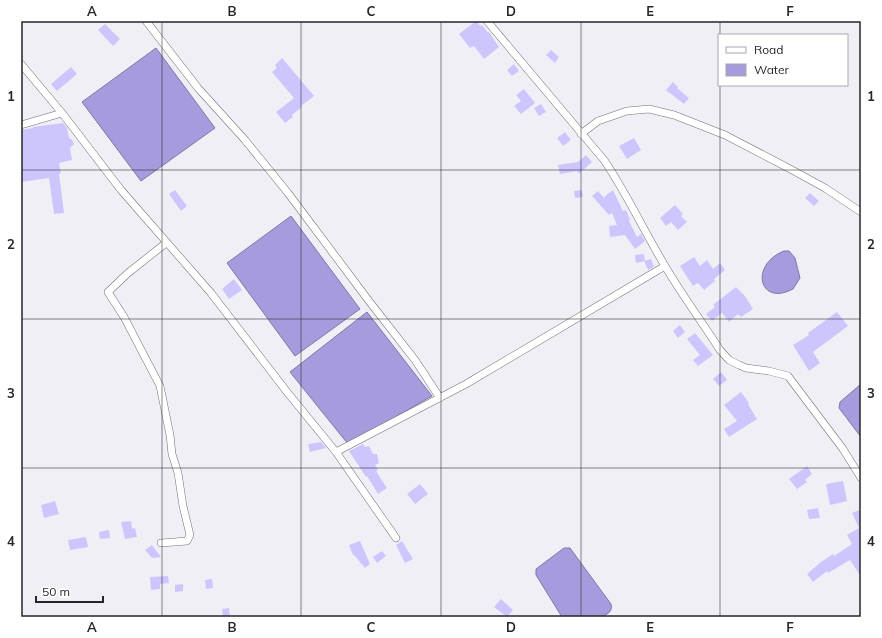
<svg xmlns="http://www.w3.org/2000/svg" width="882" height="638" font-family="Mulish,sans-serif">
	<rect width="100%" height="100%" fill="#f0eff6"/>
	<path fill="#a59bdd" stroke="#7f78a7" d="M156,48L215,128L141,181L82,102Z
		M291,216L360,309L295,356L227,263Z
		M784,251H789L795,258L800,278L793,289C759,307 749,265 784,251Z
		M367,312L432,396L348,444L290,372Z
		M861,384V437L839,408L840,402Z
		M564,548H570L611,604C616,623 573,617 562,617L536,575V569Z"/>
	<path fill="#cdc6fd" d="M476,21L480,26L482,25L488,33L489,32L499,47L484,59L474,46L470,48L459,34Z
		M105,24L120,39L113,46L98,30Z
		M551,50L559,57L555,63L546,55Z
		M282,58L314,96L301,106L302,107L292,115L293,117L285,123L276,112L294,98L272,72L277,68L275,65Z
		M514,64L519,71L512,76L507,70Z
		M71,67L77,74L57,91L51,84Z
		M673,82L678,87L677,88L689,98L684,104L666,90Z
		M524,89L535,103L521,114L514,106L521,101L516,95Z
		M541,104L546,112L539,116L534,108Z
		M63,123L67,128L69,138L72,140L74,144L70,148L72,160L59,163L61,173L59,174L64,213L54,214L49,178L21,182V130L33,128V127Z
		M565,132L571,140L563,146L557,138Z
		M634,138L641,150L627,159L619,146Z
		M586,155L592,162L579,174L577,171L560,174L558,165L578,162Z
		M175,190L187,206L181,211L169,194Z
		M582,190L583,197L575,198L574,191Z
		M613,190L623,211L626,210L630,220L629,221L637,237L641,234L645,241L635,249L625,235L610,237L609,226L617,225L612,213L609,215L592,196L598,191L605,199L604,197Z
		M810,193L819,201L814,206L805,198Z
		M675,205L683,214L681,216L687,222L678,230L671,222L666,226L660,218Z
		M644,254L645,261L636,263L635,255Z
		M694,257L700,266L707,260L713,269L720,263L725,270L714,279L715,281L704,290L698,283L693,286L680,266Z
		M651,259L654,267L648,270L644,261Z
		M234,279L242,290L229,299L222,289Z
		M736,287L745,296L753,309L741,317L738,314L729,322L722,313L712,321L706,314L715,307L713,305Z
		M837,312L848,326L813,352L820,363L809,371L793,345L809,335L808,333Z
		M680,325L685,332L678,338L673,331Z
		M695,333L713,355L698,366L693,360L700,355L687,339Z
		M721,372L727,380L719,386L713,379Z
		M741,392L749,403L748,404L757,419L729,437L724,429L737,421L724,405Z
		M321,442L326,448L310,452L308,444Z
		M363,444L365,447L369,446L373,454H377L379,463L375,465L378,470L376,471L387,488L378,494L367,476L366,477L349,451Z
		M807,466L812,474L805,480L807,482L797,489L789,479Z
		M843,481L847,501L830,505L826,484Z
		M420,484L428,494L415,504L407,494Z
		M55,501L59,514L44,518L41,505Z
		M818,508L820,518L809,519L807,510Z
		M859,510L861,515V577L850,560L828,573L827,571L813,582L807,574L821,562L833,554L834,556L852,544L847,535L859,528L852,513Z
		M131,521L132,529L135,528L137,537L125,539L121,522Z
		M109,530L110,538L100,539L99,532Z
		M86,537L88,547L70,550L68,540Z
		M360,541L370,564L365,568L354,555H353L349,545Z
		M402,541L413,559L405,563L396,545Z
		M152,545L161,557L152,558L145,550Z
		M382,551L386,556L377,563L373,557Z
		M168,576L169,583L160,584V589L151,590L150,577Z
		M212,579L213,588L206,589L205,580Z
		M183,584V591L175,592V585Z
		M501,599L513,610L507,617L494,607Z
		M229,608L230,617H223L222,609Z"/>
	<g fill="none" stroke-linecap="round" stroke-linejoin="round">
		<defs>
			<path id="minor" d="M146,21L198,88L245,140L288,193L369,301L415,360L440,398
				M487,21L604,160C627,194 644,231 665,266C682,295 702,322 720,350L729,360L739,365L746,368L769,371L788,376L843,449L861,478
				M21,64L62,113L121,190L211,293L287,392L336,452L396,538
				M21,125L62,113
				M581,134L598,121L627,111L649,109L674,115L725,135L794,171L825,188L861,212
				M336,452L466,384L665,266
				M161,543L187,541L190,535L183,506L178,473L172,454L170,435L160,386L124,317L108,292L128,273L166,243"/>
		</defs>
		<use href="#minor" stroke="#706f76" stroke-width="8"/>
		<use href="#minor" stroke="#fff" stroke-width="7"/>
	</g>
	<path fill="none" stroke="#262629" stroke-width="1" stroke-opacity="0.55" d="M162,21V617M301,21V617M441,21V617M581,21V617M720,21V35M720,85V617M21,170H861M21,319H861M21,468H861"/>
	<rect width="882" height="638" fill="none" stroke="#ffffff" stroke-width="44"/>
	<rect x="718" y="34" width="130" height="52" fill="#ffffff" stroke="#a8a8a9"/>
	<rect x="726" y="47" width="20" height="6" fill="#ffffff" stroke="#a8a8a9"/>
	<text x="754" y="54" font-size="12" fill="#262629">Road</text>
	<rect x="726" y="64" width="20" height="12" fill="#a59bdd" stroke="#a8a8a9"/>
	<text x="754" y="74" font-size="12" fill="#262629">Water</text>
	<path d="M36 596v6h67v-6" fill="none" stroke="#262629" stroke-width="2"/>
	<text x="42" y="596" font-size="12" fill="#262629" stroke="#ffffff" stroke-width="3" paint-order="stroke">50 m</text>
	<rect x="22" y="22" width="838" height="594" fill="none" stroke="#262629" stroke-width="1.5"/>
	<g font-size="13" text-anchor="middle" font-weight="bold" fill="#262629">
		<text x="92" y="16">A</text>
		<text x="232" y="16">B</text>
		<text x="371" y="16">C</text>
		<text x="511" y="16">D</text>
		<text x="650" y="16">E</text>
		<text x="790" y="16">F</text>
		<text x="11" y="101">1</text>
		<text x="871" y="101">1</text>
		<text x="11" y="249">2</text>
		<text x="871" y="249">2</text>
		<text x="11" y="398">3</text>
		<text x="871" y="398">3</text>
		<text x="11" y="546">4</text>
		<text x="871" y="546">4</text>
		<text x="92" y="632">A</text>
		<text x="232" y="632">B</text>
		<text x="371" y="632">C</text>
		<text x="511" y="632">D</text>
		<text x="650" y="632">E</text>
		<text x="790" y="632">F</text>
	</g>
</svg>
